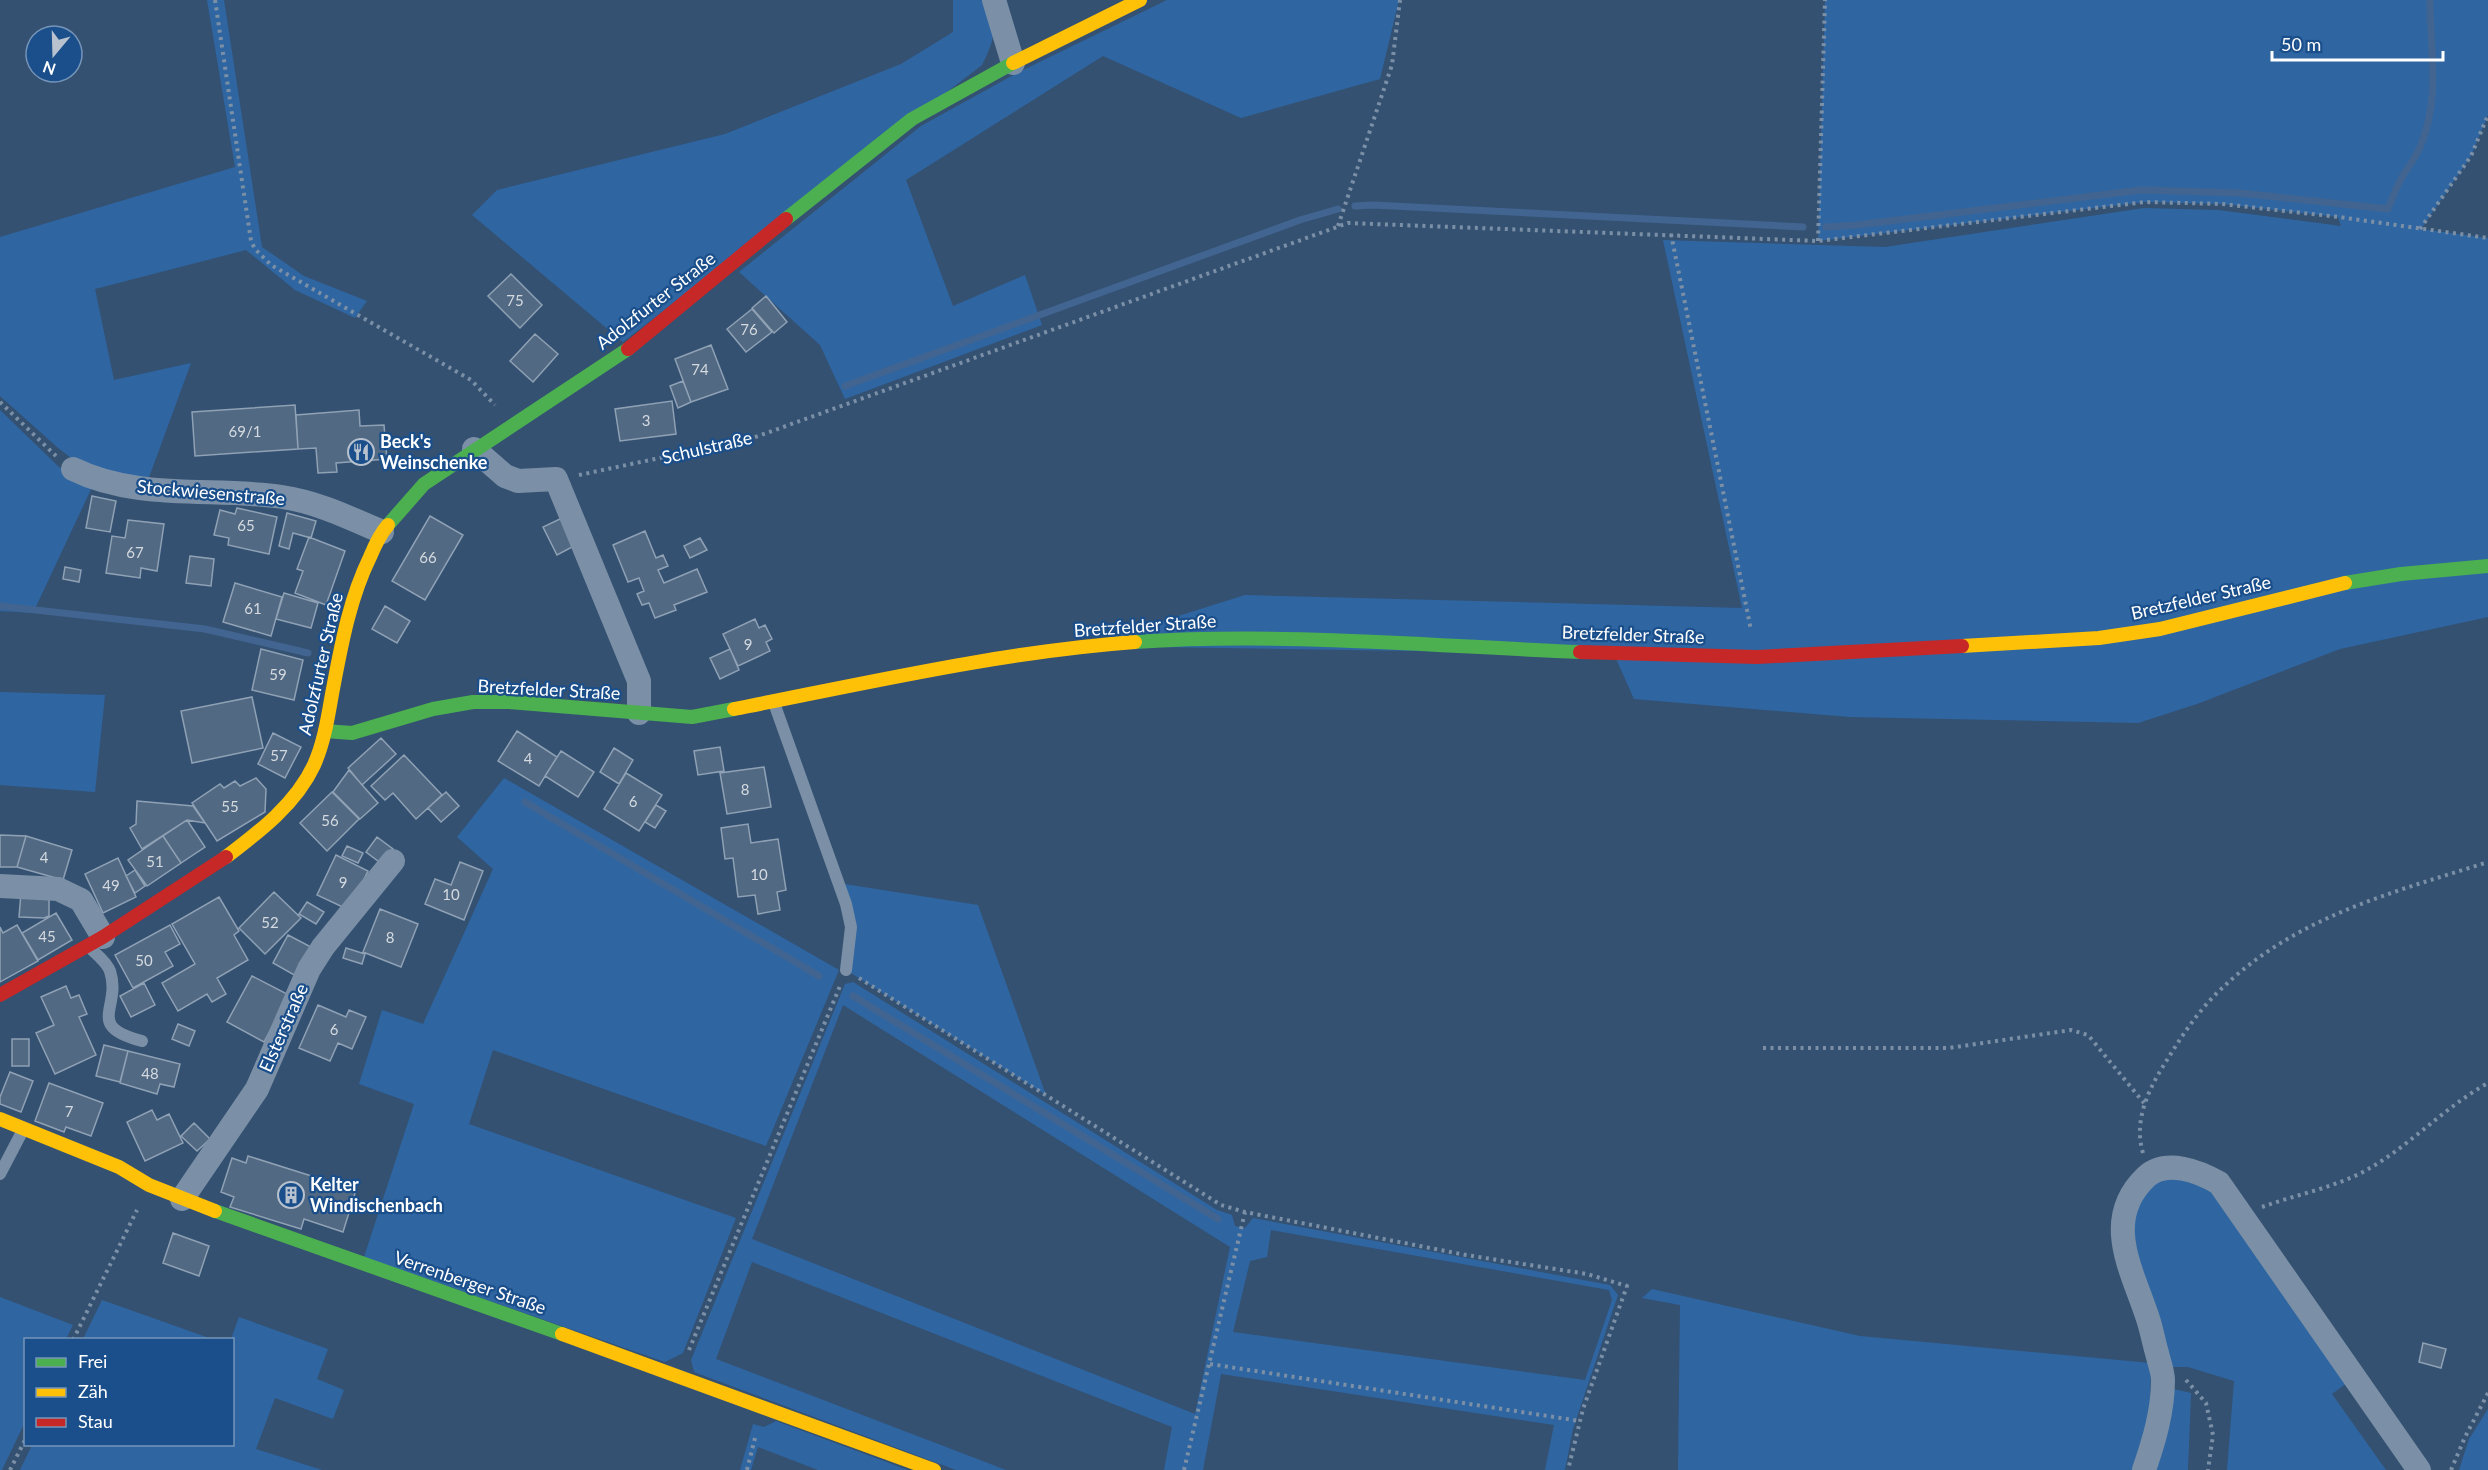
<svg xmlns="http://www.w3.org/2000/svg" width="2488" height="1470" font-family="Lato,sans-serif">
	<rect width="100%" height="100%" fill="#345172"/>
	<path fill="#2f66a2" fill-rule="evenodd" d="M207,0H224L262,247L304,276L367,301L355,318L295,290L246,250L95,289L114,380L191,363L148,480L81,466L57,447L0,396V237L235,167Z
		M953,0H988C996,30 996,37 982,65L623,342L472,215L497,190L725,134L901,64L953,32Z
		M1167,0H1399L1380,79L1241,118L1103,56L906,180L953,306L1025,275L1042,325L845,399L820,345L739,272L921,126L1017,73Z
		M1825,0H2488V115L2471,156L2421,229L2488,238V617L2340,649L2197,704L2138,723L1850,717L1634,699L1614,654L1083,646L1245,595L1742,608L1663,240L1885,247L2144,208L2218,210L2341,226L2338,217L2222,204L2145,202L1818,241Z
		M0,410L59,467L93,485L33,613L0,611Z
		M0,692L105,695L95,792L0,785Z
		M504,778L839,970L766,1146L493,1050L469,1124L736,1218L683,1353L665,1362L364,1257L414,1104L359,1084L382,1010L423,1024L493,869L457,837Z
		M838,883L978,905L1046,1095L846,970L850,949Z
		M853,982L1217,1210L1232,1215L1235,1226L1245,1228L1253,1218L1610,1285L1618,1295L1573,1429L1565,1470H1545L1554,1425L1221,1374L1203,1470H1164L1172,1427L752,1262L716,1359L1006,1470H956L694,1372L691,1360L845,984ZM843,1005L1230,1247L1195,1414L752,1239ZM1271,1230L1609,1290L1612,1300L1585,1380L1233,1332L1250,1261L1267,1257Z
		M2178,1175L2216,1194L2347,1383L2332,1394L2386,1470H2227L2234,1381L2188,1367H2168C2157,1327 2122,1244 2138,1206C2142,1196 2154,1186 2161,1177Z
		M1652,1289L1860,1336L2151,1363L2149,1438L2138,1470H1678L1680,1305L1642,1298Z
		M0,1297L73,1325L66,1339L26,1340L25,1422L2,1470H0Z
		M102,1300L212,1339H83Z
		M239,1317L328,1349L317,1379L344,1390L333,1419L275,1398L256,1449L322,1470H20L32,1445L232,1444L231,1339Z
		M2169,1388L2191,1393L2188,1470H2153Z
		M2488,1409V1470H2459L2469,1439Z
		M776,1421L908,1470H818L758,1447L751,1470H740L753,1424L764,1427Z"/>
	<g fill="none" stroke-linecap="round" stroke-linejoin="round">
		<path stroke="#416590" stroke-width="7" d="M1355,206L1373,205L1803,227
			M1826,227L1857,225L2141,190L2240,193L2388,209C2392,199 2396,188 2401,179C2407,168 2416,158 2420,147C2441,98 2430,51 2430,0
			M845,386L1300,220L1338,209
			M0,606L205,629L308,653
			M525,802L819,976
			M853,996L1218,1219"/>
	</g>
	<path fill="#526983" stroke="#8fa1b4" stroke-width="1.5" d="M511,274L542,305L520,328L488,296Z
		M766,296L787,322L774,333L752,308Z
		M752,309L772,332L746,352L727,329Z
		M535,334L558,354L533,382L510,361Z
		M711,345L728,389L691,402L675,359Z
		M683,381L691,402L678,408L670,386Z
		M672,401L676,434L620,441L615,409Z
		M295,405L298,449L195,456L192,412Z
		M359,410L360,426L384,425L387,459L336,463L337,472L318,473L316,448L298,449L296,415Z
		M92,496L116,501L110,532L86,528Z
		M237,508L277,517L269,554L228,545L229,538L214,535L220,510L235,514Z
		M287,513L316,521L311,538L293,533L289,549L279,546Z
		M430,516L463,535L425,600L392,581Z
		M562,518L576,545L557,555L543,527Z
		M128,520L164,524L157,571L141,568L140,578L106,573L112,536L125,538Z
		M645,531L656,558L663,555L668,566L658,570L664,583L697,569L707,592L674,605L676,610L655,618L649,603L642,605L637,594L644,591L639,578L628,582L613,545Z
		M309,537L345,551L326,605L295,593L303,571L297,569Z
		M700,538L707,550L690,558L684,546Z
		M190,556L214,559L211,586L186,583Z
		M65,567L81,570L79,582L63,579Z
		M235,583L282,597L271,636L223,622Z
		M284,593L318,603L311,628L276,619Z
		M385,606L410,621L397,643L372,629Z
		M755,619L759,628L765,625L772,639L766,642L770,651L738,666L723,634Z
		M261,649L303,660L294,700L252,690Z
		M730,649L739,670L720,679L710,658Z
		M252,697L263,748L192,763L181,711Z
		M517,731L557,757L539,786L498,761Z
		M273,733L301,747L285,778L258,764Z
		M381,738L396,754L362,785L348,768Z
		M720,747L724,771L698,775L694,751Z
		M614,748L633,760L619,784L600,772Z
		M561,751L594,772L578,797L545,776Z
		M404,755L442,795L416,819L393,793L385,800L371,786Z
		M764,767L771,807L727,814L720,773Z
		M349,770L378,803L360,819L333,792Z
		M626,773L662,795L639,831L604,809Z
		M256,778L266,789L265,812L217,841L192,803L220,784L224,788L235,781L240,786Z
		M332,792L359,819L327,851L300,823Z
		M446,792L459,806L441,822L428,808Z
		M137,801L193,806L205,823L187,820L142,849L130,828L136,824Z
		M656,805L666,811L655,828L645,822Z
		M187,820L205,847L181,863L163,836Z
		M748,824L751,843L778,839L786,890L777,892L780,910L758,914L755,895L738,897L733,858L725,859L721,828Z
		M0,835L26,836L17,867H0Z
		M26,836L72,850L63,880L17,867Z
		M163,836L181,863L147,886L128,860Z
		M377,837L393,849L382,864L366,852Z
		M347,846L363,853L358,863L342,856Z
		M336,855L368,871L349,910L317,895Z
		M118,858L136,897L103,913L85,874Z
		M460,862L483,871L464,920L425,904L435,879L451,885Z
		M135,870L145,886L135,893L126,876Z
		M274,892L301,918L265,954L239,928Z
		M21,893L49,895V916L44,918L19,917Z
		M219,897L239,931L234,935L248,960L217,978L226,994L212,1002L207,994L178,1011L162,983L195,964L172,924Z
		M307,902L324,912L316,924L299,914Z
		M380,909L418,924L401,967L363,952Z
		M56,913L72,940L38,960L22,933Z
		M17,925L38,961L0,982V927L3,933Z
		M170,925L180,944L165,952L173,966L133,988L115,955Z
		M288,935L311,947L296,976L273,963Z
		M346,948L365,954L362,964L343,958Z
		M252,976L289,995L264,1042L227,1022Z
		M144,983L155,1005L131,1017L120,996Z
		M66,986L71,998L79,995L87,1014L79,1017L96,1055L55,1074L36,1033L54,1025L41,997Z
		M318,1005L346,1017L349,1010L366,1017L352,1049L338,1043L330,1061L299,1048Z
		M178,1024L195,1031L189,1046L172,1039Z
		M12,1039H29V1066H12Z
		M104,1045L128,1051L120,1082L96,1076Z
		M128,1051L180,1064L174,1087L160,1084L157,1094L120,1083Z
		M10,1072L33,1081L21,1112L0,1104V1097Z
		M49,1083L103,1103L91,1136L66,1127L64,1132L35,1121Z
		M152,1110L157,1120L169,1114L183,1143L145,1161L127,1122Z
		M194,1123L210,1139L197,1151L181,1136Z
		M248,1156L356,1190L343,1232L304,1219L301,1229L230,1207L234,1197L221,1192L232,1158L246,1163Z
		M173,1233L209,1246L199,1276L163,1263Z
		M2423,1343L2446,1349L2441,1368L2419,1362Z"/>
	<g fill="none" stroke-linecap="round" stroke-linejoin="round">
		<path stroke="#7b90a6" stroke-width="4" stroke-dasharray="3 4.5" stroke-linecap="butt" d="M215,0L251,241L255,249L271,265L471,380L495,405
			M1338,226L1392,65L1400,0
			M2420,229L2471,156L2488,115
			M1671,234L1751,630
			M1818,241L1825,0
			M0,402L56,456
			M579,475L750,439L1348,223L1818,241L2145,202L2222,204L2339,217L2488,238
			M859,978L1221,1205L1245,1212L1466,1255L1587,1274L1627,1286L1583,1409L1568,1470
			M1763,1048H1949L2071,1030L2088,1035L2144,1103
			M2143,1153C2133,1120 2149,1088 2167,1060C2181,1037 2197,1013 2216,994C2293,917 2388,894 2488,862
			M2262,1207C2295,1195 2332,1188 2363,1172C2408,1148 2443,1108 2488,1083
			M73,1340L137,1210
			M689,1350L840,986
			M1210,1364L1580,1421
			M2186,1380L2206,1403L2213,1435L2208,1470
			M10,1470L26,1438
			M747,1470L756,1434
			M1184,1470L1245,1212
			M2451,1470L2465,1437L2488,1393"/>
		<path stroke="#7b90a6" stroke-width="12" d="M774,703L846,904L851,927L846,970
			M88,946C95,953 107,962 110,971C122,1008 84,1026 142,1041
			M0,1174L23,1130"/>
		<path stroke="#7b90a6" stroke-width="24" d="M994,0L1013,63
			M474,449L505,476L518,481L556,479L639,681V713
			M73,469C138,501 214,487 282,497C317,502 350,518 382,532
			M0,886L58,889L81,900L103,937
			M182,1199L257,1089L309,969L323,947L393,861
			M2144,1470C2154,1441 2163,1411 2163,1380C2163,1372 2159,1362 2157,1353C2154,1343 2152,1332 2149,1322C2134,1273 2100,1221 2146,1177C2166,1158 2200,1172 2219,1183L2419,1470"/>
		<path stroke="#4caf50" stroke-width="14" d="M786,219L912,119L1013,63
			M388,525L424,484L628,349
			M2345,583L2401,574L2488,566
			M1135,642C1283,632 1432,646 1580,652
			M325,731L352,733L433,709L473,702H509L692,717L734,709
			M215,1211L562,1334"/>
		<path stroke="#ffc107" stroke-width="14" d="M1013,63L1140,0
			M1962,646L2099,638L2160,629L2345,583
			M734,709C867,683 1000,652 1135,642
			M226,857C259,832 296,804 314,765C324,743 328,717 332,694C341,647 349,600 370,557C375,545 380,534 388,525
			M0,1119L119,1167L149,1185L215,1211
			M562,1334L934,1470"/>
		<path stroke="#c62828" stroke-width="14" d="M628,349L786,219
			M1580,652L1757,657L1962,646
			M0,995L103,937L226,857"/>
	</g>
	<defs>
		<symbol id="restaurant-ring" viewBox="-11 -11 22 22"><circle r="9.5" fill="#1b4f8b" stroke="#b8c2ce" stroke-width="1.5"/><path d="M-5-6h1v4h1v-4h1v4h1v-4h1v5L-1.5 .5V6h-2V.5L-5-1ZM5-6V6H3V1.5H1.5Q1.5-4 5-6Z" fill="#b8c2ce"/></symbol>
		<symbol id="building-ring" viewBox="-11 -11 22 22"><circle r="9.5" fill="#1b4f8b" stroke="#b8c2ce" stroke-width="1.5"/><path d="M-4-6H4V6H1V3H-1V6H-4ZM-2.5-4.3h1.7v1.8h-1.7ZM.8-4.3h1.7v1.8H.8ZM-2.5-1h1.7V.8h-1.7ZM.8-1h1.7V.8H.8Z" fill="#b8c2ce"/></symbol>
	</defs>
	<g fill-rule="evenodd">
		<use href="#restaurant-ring" x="346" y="437" width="30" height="30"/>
		<use href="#building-ring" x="276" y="1180" width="30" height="30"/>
	</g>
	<g text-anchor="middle" stroke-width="4.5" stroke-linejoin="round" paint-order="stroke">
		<g font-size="15" fill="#d4dae0">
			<text x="515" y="306">75</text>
			<text x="749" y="335">76</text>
			<text x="700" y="375">74</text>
			<text x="646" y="426">3</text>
			<text x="245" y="437">69/1</text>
			<text x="246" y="531">65</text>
			<text x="135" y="558">67</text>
			<text x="428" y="563">66</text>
			<text x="253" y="614">61</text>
			<text x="748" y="650">9</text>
			<text x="278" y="680">59</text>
			<text x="279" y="761">57</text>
			<text x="528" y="764">4</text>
			<text x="745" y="795">8</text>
			<text x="633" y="807">6</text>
			<text x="230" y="812">55</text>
			<text x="330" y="826">56</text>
			<text x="44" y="863">4</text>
			<text x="155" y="867">51</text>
			<text x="759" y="880">10</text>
			<text x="343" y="888">9</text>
			<text x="111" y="891">49</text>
			<text x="451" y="900">10</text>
			<text x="270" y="928">52</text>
			<text x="47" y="942">45</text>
			<text x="390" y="943">8</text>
			<text x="144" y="966">50</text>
			<text x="334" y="1035">6</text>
			<text x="150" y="1079">48</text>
			<text x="69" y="1117">7</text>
		</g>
		<g font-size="18" fill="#fff" stroke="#1b4f8b">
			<text transform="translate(656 301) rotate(-38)" y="6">Adolzfurter Straße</text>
			<text transform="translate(707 448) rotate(-13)" y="6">Schulstraße</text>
			<text transform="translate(211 493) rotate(5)" y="6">Stockwiesenstraße</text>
			<text transform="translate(2201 598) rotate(-13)" y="6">Bretzfelder Straße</text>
			<text transform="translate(1145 626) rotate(-4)" y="6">Bretzfelder Straße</text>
			<text transform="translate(1633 635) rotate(2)" y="6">Bretzfelder Straße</text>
			<text transform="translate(321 664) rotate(-77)" y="6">Adolzfurter Straße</text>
			<text transform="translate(549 690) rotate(3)" y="6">Bretzfelder Straße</text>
			<text transform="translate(284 1028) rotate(-66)" y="6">Elsterstraße</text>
			<text transform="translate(470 1283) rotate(19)" y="6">Verrenberger Straße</text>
		</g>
		<g font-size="18" font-weight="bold" fill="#fff" stroke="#1b4f8b" text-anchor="start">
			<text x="380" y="448">Beck's<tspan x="380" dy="21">Weinschenke</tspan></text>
			<text x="310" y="1191">Kelter<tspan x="310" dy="21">Windischenbach</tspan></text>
		</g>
	</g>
	<rect x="24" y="1338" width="210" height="108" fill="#1b4f8b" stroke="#7695b9" stroke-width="1.5"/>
	<rect x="36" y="1358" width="30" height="9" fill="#4caf50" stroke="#7695b9" stroke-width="1.5"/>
	<text x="78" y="1368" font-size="18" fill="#ffffff">Frei</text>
	<rect x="36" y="1388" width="30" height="9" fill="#ffc107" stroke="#7695b9" stroke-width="1.5"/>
	<text x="78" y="1398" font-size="18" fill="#ffffff">Zäh</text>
	<rect x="36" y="1418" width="30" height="9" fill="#c62828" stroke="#7695b9" stroke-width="1.5"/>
	<text x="78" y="1428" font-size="18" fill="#ffffff">Stau</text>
	<g transform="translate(54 54) rotate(199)"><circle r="28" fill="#1b4f8b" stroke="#7695b9" stroke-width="1.5"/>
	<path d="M0-4.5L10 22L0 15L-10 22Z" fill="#b8c2ce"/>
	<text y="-9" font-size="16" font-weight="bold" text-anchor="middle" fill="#ffffff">N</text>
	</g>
	<path d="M2272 51v9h171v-9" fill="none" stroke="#ffffff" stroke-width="3"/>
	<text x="2281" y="51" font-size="18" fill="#ffffff" stroke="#1b4f8b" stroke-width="4.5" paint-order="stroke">50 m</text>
</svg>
